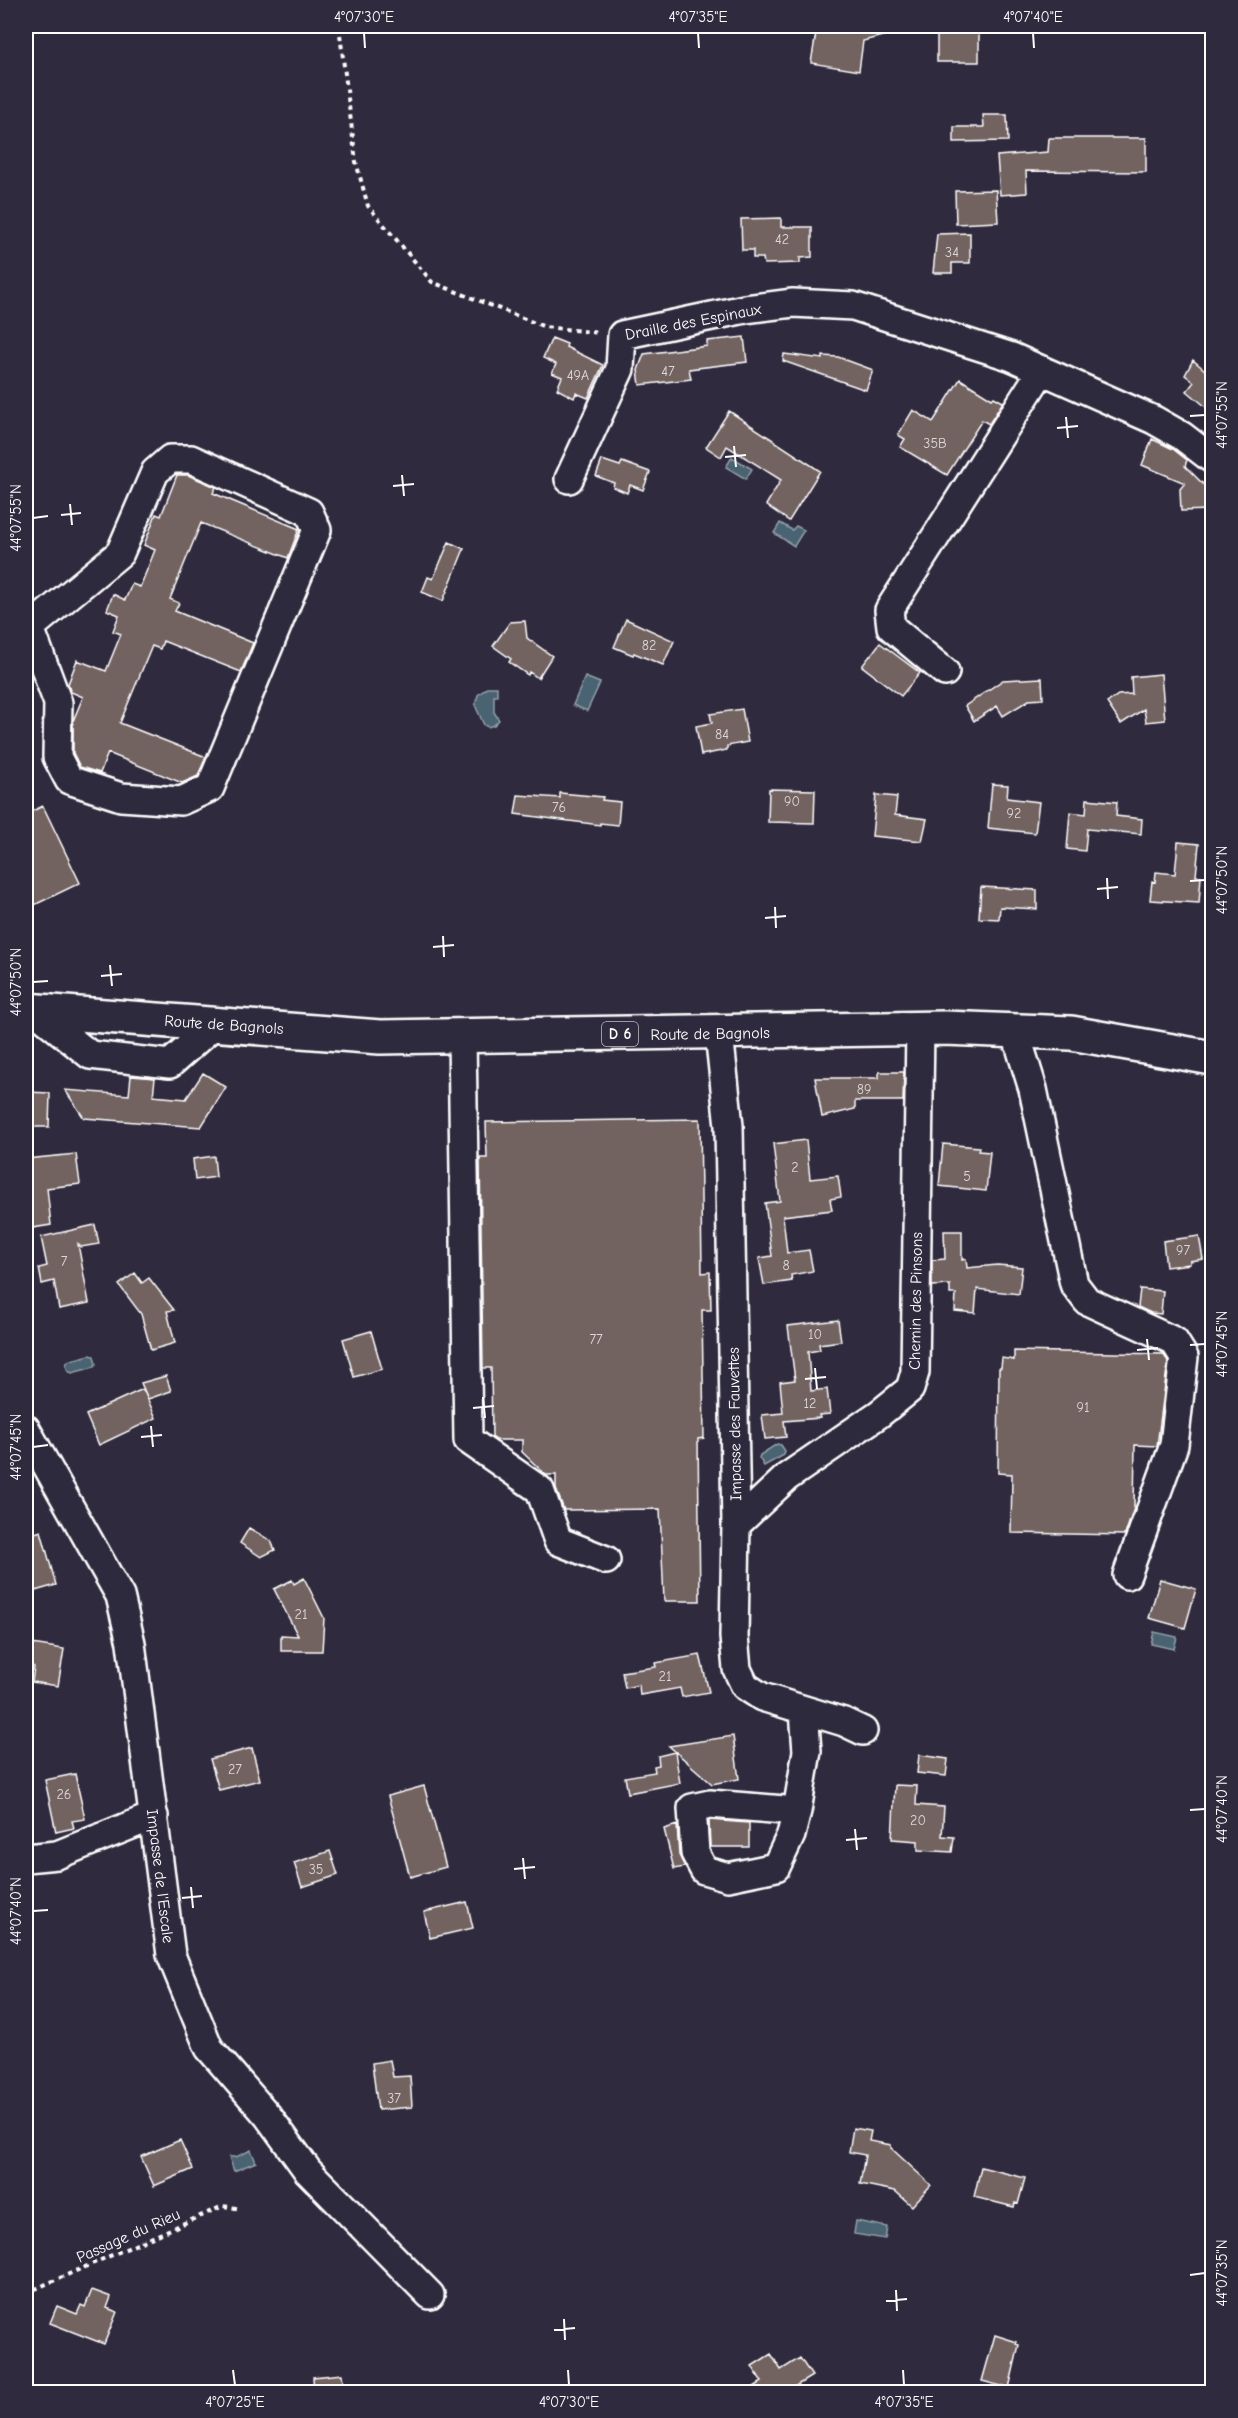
<svg xmlns="http://www.w3.org/2000/svg" width="1238" height="2418" font-family="'Comic Neue',sans-serif">
	<rect width="100%" height="100%" fill="#2f2a3d"/>
	<filter id="ink" filterUnits="userSpaceOnUse"><feTurbulence type="fractalNoise" baseFrequency=".0167" numOctaves="2"/><feDisplacementMap in="SourceGraphic" scale="12" xChannelSelector="R" yChannelSelector="G"/><feConvolveMatrix kernelMatrix="1 2 1 2 8 2 1 2 1" color-interpolation-filters="sRGB"/></filter>
	<g filter="url(#ink)">
		<path fill="#4a6372" stroke="#92a1aa" stroke-width="1.5" d="M732,457L752,469L746,479L726,467Z
			M780,523L792,530L796,526L804,530L794,546L774,533Z
			M585,677L600,683L587,711L573,705Z
			M488,687H497V696H494V712L499,720L494,725L488,727L484,725L475,705L478,695Z
			M90,1355L94,1356L96,1364L94,1367L72,1373L68,1371L66,1365L68,1361Z
			M777,1444L781,1445L785,1451L784,1455L764,1466L759,1458L760,1455Z
			M1154,1632L1177,1637L1174,1649L1151,1644Z
			M251,2150L256,2162L234,2171L229,2157H236Z
			M856,2221L887,2227L885,2239L854,2234Z"/>
		<path fill="#736360" stroke="#fff" stroke-width="1.5" d="M845,26L894,33L863,41L859,71L811,63L817,27L844,31Z
			M937,26H979V62H937Z
			M983,115H1007L1008,141L954,142V127H984Z
			M1049,138H1146V172L1026,171L1027,193L1000,195L997,156L1048,152Z
			M996,190L998,222L956,224L955,191Z
			M781,218V227H812V257L800,258V263L764,264L763,258H753V250H742L741,219Z
			M970,233V263H952V273H933L937,234Z
			M744,337L747,362L689,369L691,379L640,385L638,370L644,354L707,346V341Z
			M552,338L567,344L566,347L603,365L588,398L576,393L574,398L557,389L562,377L552,373L556,364L543,358Z
			M784,354L823,359V356L838,357L873,370L866,390L783,361Z
			M1193,360L1212,376V412L1187,391L1194,382L1185,375Z
			M960,379L992,399L994,397L1003,402L989,424L982,420L947,475L900,447L905,439L898,435L913,410L933,422Z
			M729,411L820,471L789,521L766,505L781,480L727,446L721,457L706,447Z
			M1152,439L1173,449L1187,460L1185,466L1212,493V495L1207,492L1208,510L1181,511L1180,489L1185,483L1142,465Z
			M602,460L620,466L622,462L650,472L643,490L630,485L627,493L613,487L614,483L596,476Z
			M177,475H188L216,487L213,493L299,529L288,558L201,523L170,599L179,603L175,611L253,643L241,672L163,641L160,649L152,646L120,723L206,757L198,776L182,783L108,753L100,773L80,767L73,753V721L83,697L71,692L68,684L77,660L106,671L121,634L113,631L119,615L107,610L113,594L125,600L132,584L140,587L155,550L144,545L156,514L161,516Z
			M449,542L464,549L443,601L422,592L428,577L433,579Z
			M626,619L674,641L663,665L634,653L633,655L614,647Z
			M525,621L527,638L552,656L538,678L529,672L528,675L509,662L511,659L493,646L510,622Z
			M880,643L920,673L901,696L862,666Z
			M1161,674L1165,720L1146,722L1144,709L1121,724L1107,703L1118,695L1132,694L1131,677Z
			M1042,678L1043,699L1029,700L1003,716L997,706L974,721L965,706L1003,680Z
			M742,709L748,742L727,746V750L701,755L696,726L712,723L710,714Z
			M992,784L1008,785L1007,798L1039,802L1035,833L988,828Z
			M769,789L815,790L814,823L768,822Z
			M560,793L603,797L602,800L620,802L618,825L600,823V825L515,814L518,795L560,798Z
			M876,795L897,797L895,815L927,819L922,841L872,836Z
			M1087,799L1117,802L1116,816L1142,819L1141,834L1087,829L1085,851L1067,849L1070,812L1086,814Z
			M43,806L80,883L26,909V814Z
			M1178,842L1199,844L1196,876H1201L1199,903L1150,900L1152,881L1155,882L1156,872L1175,874Z
			M981,887L1037,890V909L1000,907L999,919L979,918Z
			M879,1072H904L903,1101H855V1109L822,1117L815,1078H879Z
			M203,1073L226,1087L201,1127L84,1118L65,1090L129,1095L131,1076L155,1078L153,1096L186,1099Z
			M26,1092L50,1093L49,1127H26Z
			M700,1119L702,1273L710,1272L711,1310H702L704,1438L698,1439L700,1601H664L660,1509L564,1510L556,1489V1475H546L522,1452V1440H496L492,1437L491,1368H483L480,1158H487L486,1122Z
			M806,1140L810,1179L838,1176L841,1197L830,1199L832,1210L783,1216L787,1253L809,1250L813,1271L791,1275L792,1281L764,1285L759,1258L772,1256L765,1203L780,1201L773,1144Z
			M943,1144L979,1147L978,1151L990,1152L986,1191L939,1186Z
			M76,1154L80,1184L47,1188L51,1225L26,1229V1159Z
			M214,1156L216,1177L195,1180L193,1159Z
			M95,1225L99,1244L81,1247L78,1244L89,1303L59,1309L54,1281L42,1284L39,1268L47,1266L41,1237Z
			M944,1231H962V1260L966,1259L967,1268L997,1265L1022,1267L1019,1294L977,1289L975,1313L955,1311L956,1294H950V1285L932,1286V1260L945,1259Z
			M1199,1236L1203,1259L1190,1261V1264L1166,1267L1163,1241Z
			M135,1273L142,1283L149,1278L174,1310L167,1311L175,1343L151,1350L141,1314L119,1285Z
			M1140,1289L1163,1291L1161,1314L1151,1313L1138,1307Z
			M838,1320L841,1341L819,1344L820,1350L808,1352L811,1391L827,1389L830,1414L819,1415L820,1418L784,1421L786,1437L765,1439L762,1415L783,1413L780,1382L795,1380L788,1326Z
			M371,1331L382,1369L354,1377L343,1339Z
			M1014,1351L1163,1354L1168,1361L1157,1446L1135,1445L1134,1508L1125,1535L1011,1533L1012,1474L998,1473L999,1368H1001L1002,1358L1014,1360Z
			M166,1376L171,1391L148,1399L141,1383Z
			M143,1389L156,1418L99,1445L86,1415Z
			M249,1528L271,1541L275,1550L261,1557L240,1543Z
			M41,1531L56,1585L35,1591L26,1558V1536Z
			M304,1578L324,1618L322,1651H281V1635L298,1636L274,1589L292,1580L294,1584Z
			M1160,1579L1196,1589L1185,1628L1149,1618Z
			M26,1643L64,1649L58,1686L32,1682L34,1667L26,1661Z
			M700,1655L709,1692L682,1697L680,1688L640,1695L639,1685L625,1688L622,1672L656,1667L655,1663Z
			M733,1736L739,1779L722,1782L712,1784L669,1746Z
			M252,1748L260,1780L219,1790L210,1759Z
			M675,1752L680,1783L628,1793L625,1777L655,1772L654,1766L659,1765L658,1756Z
			M919,1755L948,1759L946,1776L917,1773Z
			M75,1774L85,1819L72,1821L74,1828L56,1832L45,1780Z
			M895,1785L917,1786L916,1805L944,1807L942,1836L954,1837L952,1852L918,1850V1841L892,1839Z
			M424,1786L446,1867L410,1877L388,1796Z
			M709,1820L749,1823V1847H710Z
			M677,1825L679,1855L685,1867L674,1869L664,1829Z
			M330,1851L338,1875L302,1887L294,1863Z
			M467,1902L473,1928L430,1938L424,1912Z
			M390,2060L393,2077L410,2076L412,2107L378,2110L372,2063Z
			M853,2128L871,2131L869,2141L891,2145V2148L931,2185L912,2206L895,2191L860,2184L865,2155L849,2152Z
			M180,2140L193,2169L154,2186L141,2157Z
			M981,2167L1025,2178L1018,2204L1015,2203L1014,2207L974,2197Z
			M92,2290L111,2297L107,2308L117,2312L104,2344L50,2323L57,2306L77,2314L81,2305L85,2307Z
			M995,2335L1017,2342L1016,2344L1019,2345L1009,2388L982,2381Z
			M771,2354L781,2370L800,2358L812,2376L786,2392H746L762,2382L752,2366Z
			M342,2374L344,2392H314L313,2377Z"/>
		<g fill="none" stroke-linecap="round" stroke-linejoin="round">
			<defs>
				<path id="minor" d="M569,479L620,369L622,335L745,309L793,303L853,306L1012,357L1154,420L1182,436L1212,459
					M26,631L120,553L155,472L170,459H191L309,512L317,530L210,788L181,801L121,797L69,780L57,757L58,703L30,628
					M945,672L891,627L889,610L1042,370
					M34,1010L90,1055L170,1064L216,1023
					M1015,1031L1033,1089L1074,1284L1087,1301L1174,1341L1184,1357L1174,1445L1127,1575
					M719,1033L729,1126L736,1525L734,1637L737,1669L745,1686L762,1697L844,1722L863,1731
					M462,1036L468,1440L540,1490L558,1541L606,1560
					M26,1429L120,1596L131,1643L171,1955L209,2048L268,2116L308,2171L430,2295
					M736,1525L787,1477L879,1414L910,1389L915,1372L920,1028
					M797,1811L710,1804L692,1808L695,1853L704,1870L728,1877L776,1867L791,1835L797,1811L807,1751L804,1711
					M26,1858L57,1855L154,1816"/>
				<path id="major" d="M26,1010L380,1037L945,1028L1071,1033L1212,1058"/>
			</defs>
			<use href="#minor" stroke="#fff" stroke-width="32"/>
			<use href="#major" stroke="#fff" stroke-width="38"/>
			<path stroke="#fff" stroke-width="4" stroke-dasharray="4.5 4.5" stroke-linecap="butt" d="M339,26L356,162L368,206L432,282L545,327L600,333
				M26,2293L223,2206L241,2209"/>
			<use href="#minor" stroke="#2f2a3d" stroke-width="27"/>
			<use href="#major" stroke="#2f2a3d" stroke-width="33"/>
		</g>
	</g>
	<path fill="none" stroke="#fff" stroke-width="2" d="M364,33L365,48M698,33L699,48M1033,33L1034,48M1190,416L1205,415M1066,417L1068,438M1057,428L1078,426M734,446L736,467M725,457L746,455M402,475L404,496M393,486L414,484M70,504L72,525M61,515L81,513M33,518L48,516M1107,878L1108,899M1190,881L1205,880M1097,889L1118,887M775,907L776,928M765,918L786,916M443,936L444,957M433,947L454,945M110,965L112,986M101,976L122,974M33,982L48,981M1147,1339L1149,1360M1190,1345L1205,1344M1137,1350L1158,1348M815,1368L817,1389M805,1379L826,1377M483,1397L485,1418M473,1408L494,1406M151,1426L153,1447M141,1437L162,1435M33,1447L48,1445M1190,1810L1205,1809M855,1829L857,1850M846,1840L867,1838M523,1858L525,1879M514,1869L535,1867M191,1887L193,1908M182,1898L202,1896M33,1911L48,1910M1190,2275L1205,2273M896,2290L897,2311M886,2301L907,2299M564,2319L565,2340M554,2330L575,2328M233,2370L235,2385M568,2370L569,2385M903,2370L904,2385"/>
	<g text-anchor="middle" stroke-width="6" stroke-linejoin="round" paint-order="stroke">
		<g font-size="14" fill="#dcd8d7">
			<text x="782" y="244">42</text>
			<text x="952" y="257">34</text>
			<text x="668" y="376">47</text>
			<text x="578" y="380">49A</text>
			<text x="935" y="448">35B</text>
			<text x="649" y="650">82</text>
			<text x="722" y="739">84</text>
			<text x="792" y="806">90</text>
			<text x="559" y="812">76</text>
			<text x="1014" y="818">92</text>
			<text x="864" y="1094">89</text>
			<text x="795" y="1172">2</text>
			<text x="967" y="1181">5</text>
			<text x="1183" y="1255">97</text>
			<text x="64" y="1266">7</text>
			<text x="786" y="1270">8</text>
			<text x="815" y="1339">10</text>
			<text x="596" y="1344">77</text>
			<text x="810" y="1408">12</text>
			<text x="1083" y="1412">91</text>
			<text x="301" y="1619">21</text>
			<text x="665" y="1681">21</text>
			<text x="235" y="1774">27</text>
			<text x="64" y="1799">26</text>
			<text x="918" y="1825">20</text>
			<text x="316" y="1874">35</text>
			<text x="394" y="2103">37</text>
		</g>
		<rect fill="#2f2a3d" stroke="#c1bfc5" stroke-width="1.5" x="602" y="1022" width="36" height="24" rx="4.5"/>
		<g font-size="15" font-weight="bold" fill="#fff">
			<text x="620" y="1039">D 6</text>
		</g>
		<g font-size="16" fill="#fff" stroke="#2f2a3d">
			<text transform="translate(693 321) rotate(-11)" y="6">Draille des Espinaux</text>
			<text transform="translate(224 1024) rotate(4)" y="6">Route de Bagnols</text>
			<text transform="translate(710 1033) rotate(-1)" y="6">Route de Bagnols</text>
			<text transform="translate(915 1301) rotate(-89)" y="6">Chemin des Pinsons</text>
			<text transform="translate(734 1424) rotate(-91)" y="6">Impasse des Fauvettes</text>
			<text transform="translate(161 1876) rotate(83)" y="6">Impasse de l'Escale</text>
			<text transform="translate(128 2235) rotate(-24)" y="6">Passage du Rieu</text>
		</g>
	</g>
	<rect width="1238" height="2418" fill="none" stroke="#2f2a3d" stroke-width="66"/>
	<rect x="33" y="33" width="1172" height="2352" fill="none" stroke="#fff" stroke-width="2"/>
	<g font-size="15" text-anchor="middle" fill="#fff">
		<text x="364" y="22">4°07'30"E</text>
		<text x="698" y="22">4°07'35"E</text>
		<text x="1033" y="22">4°07'40"E</text>
		<text transform="translate(1222 415) rotate(-90)" y="5">44°07'55"N</text>
		<text transform="translate(16 518) rotate(-90)" y="5">44°07'55"N</text>
		<text transform="translate(1222 880) rotate(-90)" y="5">44°07'50"N</text>
		<text transform="translate(16 982) rotate(-90)" y="5">44°07'50"N</text>
		<text transform="translate(1222 1344) rotate(-90)" y="5">44°07'45"N</text>
		<text transform="translate(16 1447) rotate(-90)" y="5">44°07'45"N</text>
		<text transform="translate(1222 1809) rotate(-90)" y="5">44°07'40"N</text>
		<text transform="translate(16 1911) rotate(-90)" y="5">44°07'40"N</text>
		<text transform="translate(1222 2273) rotate(-90)" y="5">44°07'35"N</text>
		<text x="235" y="2407">4°07'25"E</text>
		<text x="569" y="2407">4°07'30"E</text>
		<text x="904" y="2407">4°07'35"E</text>
	</g>
</svg>
